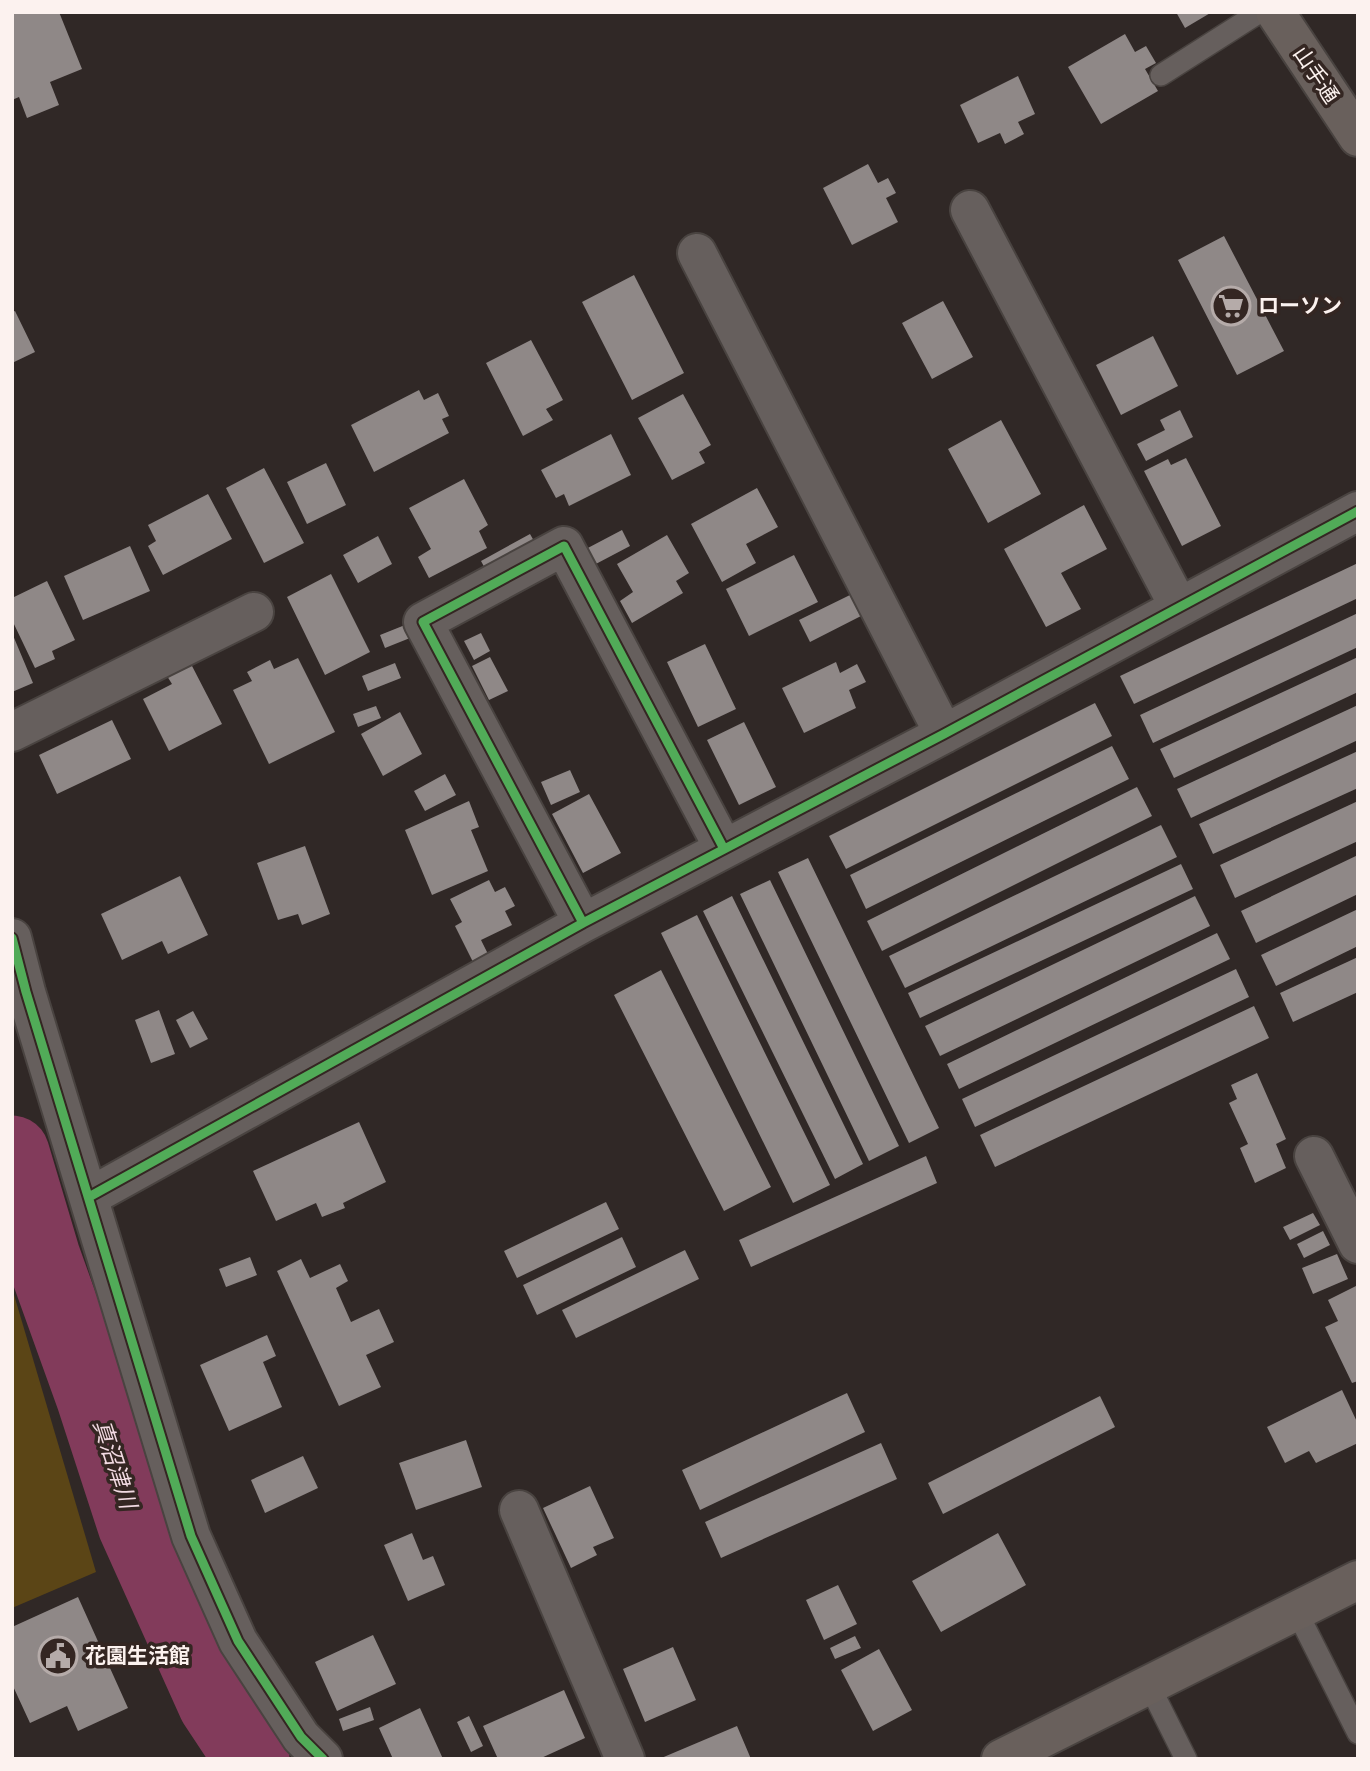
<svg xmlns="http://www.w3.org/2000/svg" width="1370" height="1771" font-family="'Noto Serif','Noto Sans JP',serif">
	<rect width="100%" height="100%" fill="#302826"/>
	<path fill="#5b4516" d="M12,1288L96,1572L12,1608Z"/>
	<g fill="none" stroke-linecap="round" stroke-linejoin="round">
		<path stroke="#823b5b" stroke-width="75" d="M12,1153L43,1257L93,1396L135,1525L215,1703L252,1759"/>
	</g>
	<path fill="#8f8887" d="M12,12H59L82,69L50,82L59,105L27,118L19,97L12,100Z
		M1176,12H1212L1185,28Z
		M1125,34L1135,52L1146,46L1156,63L1145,69L1158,91L1101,124L1068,67Z
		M1018,76L1035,114L1018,122L1024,134L1005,144L1000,133L978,143L960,105Z
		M868,164L878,183L888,178L896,193L886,198L898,222L852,245L823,188Z
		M1224,236L1284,351L1237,375L1178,260Z
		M634,275L684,373L632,400L582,302Z
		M943,301L973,357L932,379L902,323Z
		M15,311L35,352L12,363V312Z
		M1153,336L1178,386L1121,415L1096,365Z
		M531,340L563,400L546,409L553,420L523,436L486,363Z
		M419,390L424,400L438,393L449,416L442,419L449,433L374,472L351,425Z
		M683,394L711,445L699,452L705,463L672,480L638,418Z
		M1180,410L1193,437L1146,461L1137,444L1165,430L1160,420Z
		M1001,420L1041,494L988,523L948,449Z
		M611,434L631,475L569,506L564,494L556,498L541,470Z
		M1186,458L1221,526L1182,546L1144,471L1168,459L1171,465Z
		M326,463L346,505L307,524L287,482Z
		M264,468L304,543L264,563L226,488Z
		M464,479L488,525L479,531L487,548L429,578L418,557L431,549L409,508Z
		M757,488L778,527L746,544L756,563L722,582L691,524Z
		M208,494L232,539L163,575L148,546L156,541L148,525Z
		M1084,505L1107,549L1061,573L1081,609L1046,627L1004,549Z
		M622,530L630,546L592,566L584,550Z
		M530,534L538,548L488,574L481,561Z
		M667,535L689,573L676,581L683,593L632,623L620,601L633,592L617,564Z
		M378,536L392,564L358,583L343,555Z
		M130,546L150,591L83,620L64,576Z
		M794,555L818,602L749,636L726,589Z
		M1358,563V598L1134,704L1120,676Z
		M331,574L370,652L325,675L287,597Z
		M47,581L75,640L52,651L55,659L35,668L12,620V598Z
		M850,595L861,616L810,642L799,620Z
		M1358,613V647L1153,743L1140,715Z
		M415,621L420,634L385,648L380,635Z
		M12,633L33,683L12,692Z
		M481,633L490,651L474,660L464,641Z
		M705,644L736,709L698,727L667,662Z
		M490,657L508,691L489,700L472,666Z
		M1358,657V692L1174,778L1160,749Z
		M298,658L335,732L269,764L233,690L252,681L247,672L270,660L274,669Z
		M836,662L840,673L857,664L866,682L849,690L856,708L804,733L782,688Z
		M395,663L401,678L368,691L362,676Z
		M191,664L222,724L169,751L143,699L172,684L167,676Z
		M1095,703L1112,736L846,869L829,836Z
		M1358,705V740L1191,818L1177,789Z
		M376,706L381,718L358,727L353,714Z
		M400,712L422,754L383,776L361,734Z
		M112,720L131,759L57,794L39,755Z
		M744,722L776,787L739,805L707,740Z
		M1112,746L1129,779L866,909L850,875Z
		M1358,751V788L1213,854L1199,824Z
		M570,770L580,792L551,805L541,782Z
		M445,774L456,795L425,811L414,791Z
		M1137,787L1152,816L882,951L867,921Z
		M589,794L621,853L583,873L552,814Z
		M469,801L479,827L471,830L488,871L432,895L405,830Z
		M1358,801V841L1235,898L1220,865Z
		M1161,825L1177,857L905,988L889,956Z
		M305,846L330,914L302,925L298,914L278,920L257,863Z
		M1358,855V894L1256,943L1241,911Z
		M808,858L939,1128L909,1143L778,872Z
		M1181,864L1193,889L920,1018L908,993Z
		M180,876L208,935L168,954L162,941L122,960L101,914Z
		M489,880L495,892L505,887L515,906L505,911L512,925L481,940L488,954L473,962L455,926L462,922L450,899Z
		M770,880L899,1146L869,1161L740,894Z
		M732,896L863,1164L835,1179L703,911Z
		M1195,896L1210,926L940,1056L925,1026Z
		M1358,909V946L1276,986L1261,955Z
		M697,915L830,1185L793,1203L661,933Z
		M1217,933L1230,959L959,1089L947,1064Z
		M1358,957V992L1293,1022L1280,993Z
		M1236,969L1249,997L975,1127L962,1099Z
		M661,970L771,1187L724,1211L614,995Z
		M1254,1006L1269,1038L995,1167L980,1135Z
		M159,1010L175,1054L151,1063L135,1020Z
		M193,1011L208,1039L190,1048L176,1020Z
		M1257,1073L1286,1139L1276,1144L1286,1168L1255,1183L1240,1148L1248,1144L1229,1103L1237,1099L1231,1085Z
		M359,1122L386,1182L343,1203L345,1208L322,1217L316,1203L276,1221L253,1171Z
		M926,1156L937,1183L751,1267L739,1240Z
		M606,1202L619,1229L517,1278L504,1251Z
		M1313,1213L1320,1225L1290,1240L1283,1227Z
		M1323,1231L1330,1245L1304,1258L1297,1244Z
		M622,1237L636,1267L537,1315L523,1285Z
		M685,1250L699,1279L576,1338L562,1310Z
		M1337,1254L1348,1279L1313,1294L1302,1268Z
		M250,1257L257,1275L226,1287L219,1269Z
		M301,1259L310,1278L340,1264L348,1281L336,1288L351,1322L379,1309L394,1342L366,1355L381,1387L339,1406L277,1271Z
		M1358,1285V1381L1352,1383L1325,1327L1338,1321L1328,1300Z
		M267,1335L276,1356L263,1362L282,1407L229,1431L200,1365Z
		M1342,1390L1358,1424V1443L1316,1463L1309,1451L1285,1463L1267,1427Z
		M847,1393L865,1432L700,1510L682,1470Z
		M1100,1396L1115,1427L943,1514L928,1483Z
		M466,1440L482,1487L416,1510L399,1463Z
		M881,1443L897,1479L721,1558L705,1522Z
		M303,1456L318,1488L265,1513L251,1480Z
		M590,1486L614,1538L593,1547L597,1555L571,1568L543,1508Z
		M412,1533L423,1560L433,1556L445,1585L408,1601L384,1545Z
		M998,1533L1026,1585L941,1632L912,1581Z
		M838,1585L857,1624L824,1640L806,1600Z
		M78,1597L128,1708L78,1731L67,1706L30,1723L12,1684V1627Z
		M373,1635L396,1684L337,1711L315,1662Z
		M855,1636L861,1648L835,1659L830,1648Z
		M673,1647L696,1700L645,1722L623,1669Z
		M879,1649L912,1710L873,1731L841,1670Z
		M564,1690L585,1738L539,1759H498L483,1726Z
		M370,1707L374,1720L343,1731L339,1719Z
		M420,1708L443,1759H393L379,1728Z
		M469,1716L483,1746L471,1752L457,1722Z
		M737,1726L751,1759H659Z"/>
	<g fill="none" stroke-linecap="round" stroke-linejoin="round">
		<defs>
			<path id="lane" d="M1161,75L1260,12
				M1296,1610L1358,1733
				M1149,1685L1186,1759"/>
			<path id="street" d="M970,210L1179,607
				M697,253L944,734
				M12,732L254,612
				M583,923L423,622L564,546L724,849
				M12,938L26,992L191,1536L238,1641L301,1737L323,1759
				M1314,1156L1358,1244
				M89,1197L583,923L944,734L1358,511
				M519,1510L625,1759"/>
			<path id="secondary" d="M1275,12L1358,137
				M1001,1759L1358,1580"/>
		</defs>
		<use href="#lane" stroke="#494340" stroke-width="24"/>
		<use href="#street" stroke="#494340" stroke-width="42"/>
		<use href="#secondary" stroke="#494340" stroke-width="42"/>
		<use href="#lane" stroke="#665f5d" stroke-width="21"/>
		<use href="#street" stroke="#665f5d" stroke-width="38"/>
		<use href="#secondary" stroke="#69605c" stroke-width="38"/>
		<defs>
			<path id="cycleway" d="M583,923L423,622L564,546L724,849
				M12,938L26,992L191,1536L238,1641L301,1737L323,1759
				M89,1197L583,923L944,734L1358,511"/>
		</defs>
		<use href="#cycleway" stroke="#342622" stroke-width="13"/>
		<use href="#cycleway" stroke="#51ab58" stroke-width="9"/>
	</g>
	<defs>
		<symbol id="supermarket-ring" viewBox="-11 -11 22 22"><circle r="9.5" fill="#342622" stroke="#b5aba9" stroke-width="1.5"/><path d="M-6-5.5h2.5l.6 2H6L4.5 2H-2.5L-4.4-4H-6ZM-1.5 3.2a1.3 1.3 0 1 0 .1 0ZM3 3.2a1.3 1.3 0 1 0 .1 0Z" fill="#b5aba9"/></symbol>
		<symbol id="civic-ring" viewBox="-11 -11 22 22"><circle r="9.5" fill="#342622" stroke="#b5aba9" stroke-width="1.5"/><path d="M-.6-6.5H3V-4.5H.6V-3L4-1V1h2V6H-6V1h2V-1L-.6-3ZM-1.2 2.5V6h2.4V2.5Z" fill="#b5aba9"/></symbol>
	</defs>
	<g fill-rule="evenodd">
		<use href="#supermarket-ring" x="1209" y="284" width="44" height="44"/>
		<use href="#civic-ring" x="36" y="1634" width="44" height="44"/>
	</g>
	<g text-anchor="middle" stroke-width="7" stroke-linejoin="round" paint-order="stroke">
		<g font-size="21" fill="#fcf2ef" stroke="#342622">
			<text transform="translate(1316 75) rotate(56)" y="7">山手通</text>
		</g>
		<g font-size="21" font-weight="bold" fill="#fcf2ef" stroke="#342622" text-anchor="start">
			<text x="1258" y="313">ローソン</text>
			<text x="85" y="1663">花園生活館</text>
		</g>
		<g font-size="23" font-style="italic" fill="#f2dae2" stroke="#342622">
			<text transform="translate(115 1464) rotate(72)" y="8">真沼津川</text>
		</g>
	</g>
	<rect width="1370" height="1771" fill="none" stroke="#fcf2ef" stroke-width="28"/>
</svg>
